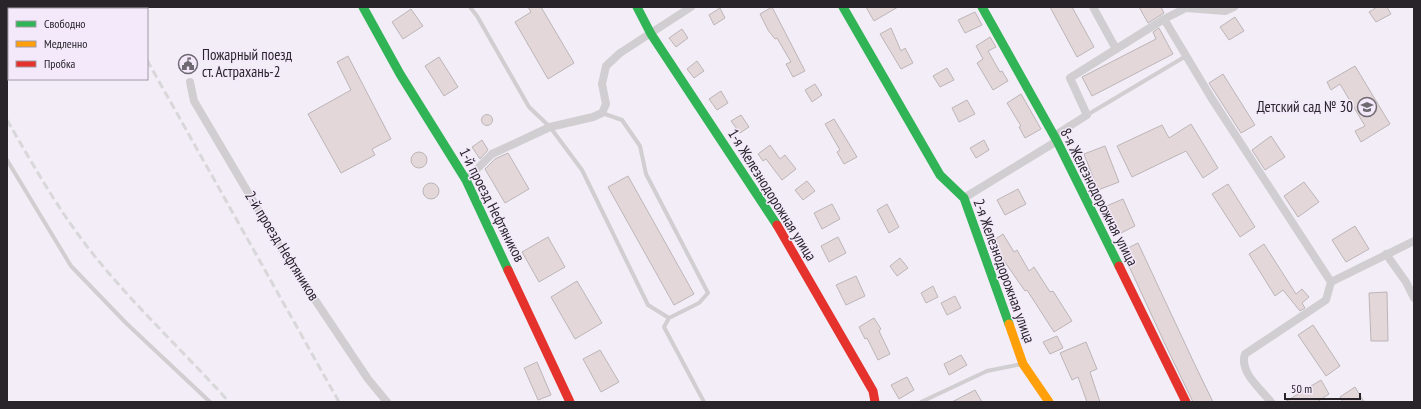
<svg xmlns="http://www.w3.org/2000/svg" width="1421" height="409" font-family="'PT Sans Narrow',sans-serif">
	<rect width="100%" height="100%" fill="#f2edf6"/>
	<path fill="#e4d7d9" stroke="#bcb5b8" d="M528,7H541L574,63L548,79L515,22L531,12Z
		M772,7L805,71L793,77L786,64L791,62L777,38L775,39L768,30L760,14Z
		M866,7H898L874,21Z
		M1050,7H1072L1094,47L1077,57Z
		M1139,7H1161L1164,13L1148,23Z
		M1377,7H1387L1391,14L1376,22L1369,12Z
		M720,8L725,18L714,25L709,15Z
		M411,9L423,26L403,39L392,22Z
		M975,12L982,25L965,33L958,20Z
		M1235,17L1244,31L1229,40L1220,27Z
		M891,28L901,51L905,48L913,63L901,69L880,34Z
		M1159,28L1173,54L1092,96L1082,77L1156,39L1153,32Z
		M682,29L688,38L676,47L669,38Z
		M990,37L996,47L988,51L1000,72L1002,71L1008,81L993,90L977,63L983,59L976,46Z
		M348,56L391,139L372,149L375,155L341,173L308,114L351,90L337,62Z
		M439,57L458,87L444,96L425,66Z
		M697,61L704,71L694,78L687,69Z
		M1355,66L1390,124L1361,142L1355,131L1365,126L1340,84L1331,90L1327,82Z
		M947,68L954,80L940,87L933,76Z
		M1223,74L1255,125L1241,133L1209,83Z
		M815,84L822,95L812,102L805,90Z
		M721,91L728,103L717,110L709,99Z
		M1021,94L1041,129L1025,138L1019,127L1021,126L1007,103Z
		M967,100L975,114L959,122L952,108Z
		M481.5 120a5.5 5.5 0 1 1 11 0a5.5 5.5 0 1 1-11 0Z
		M741,115L749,127L740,133L731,121Z
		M834,119L857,157L844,164L837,152L840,150L825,124Z
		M1191,124L1218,168L1203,178L1186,151L1132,177L1117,146L1162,125L1169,138Z
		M1271,136L1285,157L1265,170L1252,150Z
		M482,140L488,150L480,159L472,147Z
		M984,140L989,150L976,158L970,148Z
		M770,145L780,159L785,155L796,169L782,180L766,159L763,161L758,154Z
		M1105,146L1119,182L1098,190L1084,154Z
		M411 160a8 8 0 1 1 16 0a8 8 0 1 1-16 0Z
		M508,153L529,189L505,203L485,169L495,159Z
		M628,176L694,294L674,305L608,187Z
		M807,181L815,191L803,200L795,190Z
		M1304,182L1319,202L1298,217L1284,196Z
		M423 191a8 8 0 1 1 16 0a8 8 0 1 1-16 0Z
		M1228,184L1255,227L1240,237L1212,194Z
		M1018,189L1026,204L1005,215L997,200Z
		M1123,199L1135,226L1117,235L1104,207Z
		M832,204L840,219L822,229L814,213Z
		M887,204L899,227L889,233L877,210Z
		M1355,226L1369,249L1346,262L1332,240Z
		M1003,234L1014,252L1017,250L1029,271L1034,267L1050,292L1053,291L1072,321L1054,332L1027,290L1025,291L991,242Z
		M548,237L565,267L539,282L522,252Z
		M838,237L846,253L829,262L821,246Z
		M1138,243L1195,365L1213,402H1193L1165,344L1122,251Z
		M1264,244L1296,294L1302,289L1309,297L1302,303L1305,308L1300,311L1283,290L1275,296L1249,254Z
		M900,258L908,268L897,276L890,266Z
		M856,276L865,296L846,305L836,285Z
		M577,281L602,323L575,339L551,297Z
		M933,286L938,297L926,303L921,293Z
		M1387,292L1388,341H1371L1369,293Z
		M955,296L961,308L947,315L941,303Z
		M874,318L881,329L879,331L890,354L878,360L867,338L865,339L859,327Z
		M1313,325L1340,366L1326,376L1298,335Z
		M1057,336L1063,348L1050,354L1043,342Z
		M1086,342L1097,369L1090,372L1100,402H1087L1078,377L1072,380L1060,353Z
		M600,350L619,382L601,392L583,359Z
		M961,355L967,365L949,375L944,364Z
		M537,362L551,395L538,400L524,368Z
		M907,377L914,390L899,399L891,385Z
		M1321,380L1329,394L1317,402H1285Z
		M1355,387L1364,402H1343L1340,397Z
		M975,390L982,402H952Z"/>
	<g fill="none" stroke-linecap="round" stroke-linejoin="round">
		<path stroke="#d0ced1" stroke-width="4" d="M470,7L477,16L529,107L550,127L582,170L648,305L669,318L699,303L708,293L646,174L640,146L622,120L602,113
			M1087,115L1186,56
			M7,160L71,266L126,323L210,402
			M669,318L664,327L704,402
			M921,402L987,371L1022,364"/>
		<path stroke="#d0ced1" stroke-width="8" d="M1093,7L1116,49
			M1164,19L1212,99L1331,282
			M190,82L194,101L285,255L368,379L387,402
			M1054,136L1087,115L1070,78L1164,19L1186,8L1225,11L1234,7
			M466,180L492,154L550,127L593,117L602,113L606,104L602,84L606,66L620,53L691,7
			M964,198L1057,141
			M1386,254L1406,282L1414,298
			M1271,402C1260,388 1239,372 1245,354L1326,300L1331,282L1414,241"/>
		<path stroke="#30b455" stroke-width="9" d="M363,7L400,74L466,180L508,270
			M637,7L651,34L777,225
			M843,7L940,175L964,198L1009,324
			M982,7L1057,141L1119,266"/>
		<path stroke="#ff9f0a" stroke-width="9" d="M1009,324L1023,364L1049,402"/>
		<path stroke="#e5322d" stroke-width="9" d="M777,225L873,391L875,402
			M1119,266L1186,402
			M508,270L570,402"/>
		<path stroke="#d8d7d9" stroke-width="3" stroke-dasharray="8 4" stroke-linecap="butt" d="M117,7L118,9
			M147,60L339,402
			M7,120C29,158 51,197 77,233C122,295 179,346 229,402"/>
	</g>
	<defs>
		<symbol id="civic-ring" viewBox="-11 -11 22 22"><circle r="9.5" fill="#f3e9fa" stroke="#6f6a71" stroke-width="1.5"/><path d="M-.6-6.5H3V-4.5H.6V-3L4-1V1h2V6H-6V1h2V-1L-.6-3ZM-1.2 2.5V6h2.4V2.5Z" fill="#6f6a71"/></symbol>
		<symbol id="school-ring" viewBox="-11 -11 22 22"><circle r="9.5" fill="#f3e9fa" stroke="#6f6a71" stroke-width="1.5"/><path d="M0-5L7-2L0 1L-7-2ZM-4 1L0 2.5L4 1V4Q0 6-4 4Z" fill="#6f6a71"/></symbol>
	</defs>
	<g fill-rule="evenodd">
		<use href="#civic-ring" x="177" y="53" width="22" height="22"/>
		<use href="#school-ring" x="1356" y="96" width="22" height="22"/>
	</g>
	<g text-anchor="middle" stroke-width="3" stroke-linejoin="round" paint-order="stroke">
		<g font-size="15" fill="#28242a" stroke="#f3e9fa" text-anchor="start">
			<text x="202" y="60">Пожарный поезд<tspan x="202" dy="17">ст. Астрахань-2</tspan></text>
			<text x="1353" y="112" text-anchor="end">Детский сад № 30</text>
		</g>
		<g font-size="15" fill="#28242a" stroke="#f3e9fa">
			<text transform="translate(772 195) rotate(58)" y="5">1-я Железнодорожная улица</text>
			<text transform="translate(1099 197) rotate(63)" y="5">8-я Железнодорожная улица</text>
			<text transform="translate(492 205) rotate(63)" y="5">1-й проезд Нефтяников</text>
			<text transform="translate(282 246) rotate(58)" y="5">2-й проезд Нефтяников</text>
			<text transform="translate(1004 271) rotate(70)" y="5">2-я Железнодорожная улица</text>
		</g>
	</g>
	<rect width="1421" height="409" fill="none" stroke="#28242a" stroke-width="16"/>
	<rect x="8" y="8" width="140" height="72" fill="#f3e9fa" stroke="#a29aa7"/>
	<rect x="16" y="21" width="20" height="6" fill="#30b455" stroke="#a29aa7"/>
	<text x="44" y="28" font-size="12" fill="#28242a">Свободно</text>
	<rect x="16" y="41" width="20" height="6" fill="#ff9f0a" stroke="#a29aa7"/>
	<text x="44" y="48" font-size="12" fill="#28242a">Медленно</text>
	<rect x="16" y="61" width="20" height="6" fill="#e5322d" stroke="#a29aa7"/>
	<text x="44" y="68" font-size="12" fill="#28242a">Пробка</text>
	<path d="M1285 393v6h75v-6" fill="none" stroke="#28242a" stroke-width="2"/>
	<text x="1291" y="393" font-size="12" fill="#28242a" stroke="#f3e9fa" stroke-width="3" paint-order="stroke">50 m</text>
</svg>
